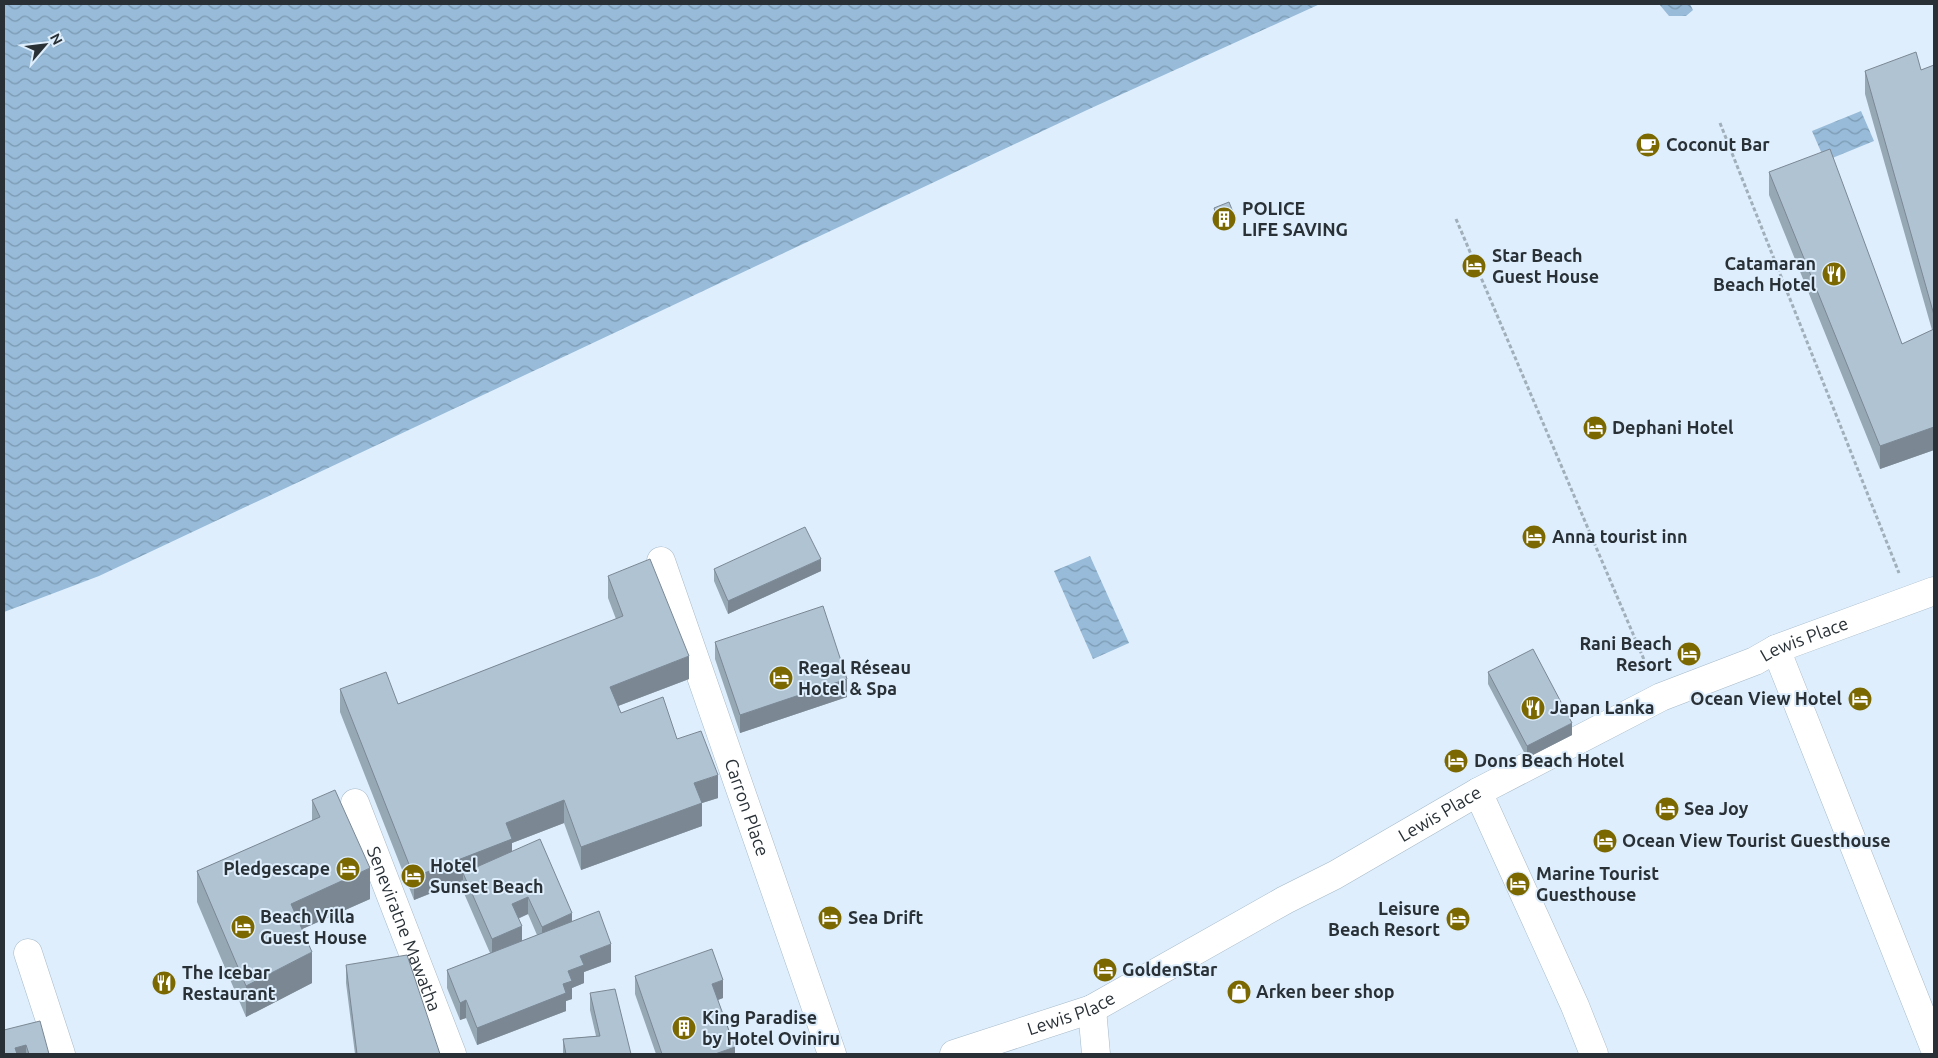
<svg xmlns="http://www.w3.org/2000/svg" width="1938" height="1058" font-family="Ubuntu,sans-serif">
	<defs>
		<pattern id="water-waves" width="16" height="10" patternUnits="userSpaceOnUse" patternTransform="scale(1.25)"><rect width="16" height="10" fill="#97bbd9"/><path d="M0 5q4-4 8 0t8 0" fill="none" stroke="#7b99b1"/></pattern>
	</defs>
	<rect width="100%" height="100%" fill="#deeefc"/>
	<path fill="url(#water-waves)" d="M4,4H1320L1087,110L99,576L4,612Z
		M1659,4H1690L1693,10L1686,16H1669Z
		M1861,111L1874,141L1825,161L1812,131Z
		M1090,556L1129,643L1093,659L1054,571Z"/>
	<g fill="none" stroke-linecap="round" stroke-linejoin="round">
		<defs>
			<g id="minor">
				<path id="s1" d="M661,561L832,1054"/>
				<path d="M1776,649L1934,1047"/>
				<path d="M1478,792L1575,1006L1594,1054"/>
				<path id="s2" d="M355,803L452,1054"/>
				<path d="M28,953L61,1054"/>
				<path d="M1092,1009L1096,1054"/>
				<path id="s3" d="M954,1054L1092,1009L1285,900L1335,875L1478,792L1661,697L1755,661L1776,649L1934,591"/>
			</g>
		</defs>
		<use href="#minor" stroke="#a7baca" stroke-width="29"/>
		<path stroke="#a1afba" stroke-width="3" stroke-dasharray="4 2.5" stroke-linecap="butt" d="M1720,123L1899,573
			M1456,219L1648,669"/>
		<use href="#minor" stroke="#fff" stroke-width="28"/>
	</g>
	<path fill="#97a8b5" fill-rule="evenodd" d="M1934,65V450L1880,469L1769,195V172L1902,344L1932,330L1865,94V71L1921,70Z
		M1214,208L1235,224L1219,229L1214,214Z
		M714,569L821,571L728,614L714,581Z
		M608,576L689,679L618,706L621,713L677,739L718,798L702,803V826L581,870L564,823L512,843V852L572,922L611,962L584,972V983L572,988V999L566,1001V1011L477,1045L466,1018L460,1020L447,988V970L490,953L463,891V881L414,900L340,712V689L398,704L616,619L608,598ZM528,914L537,935L522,941L518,919Z
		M715,642L847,697L740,733L715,659Z
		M1488,672L1572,735L1527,758L1488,684Z
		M312,800L370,899L302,929L312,983L246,1017L197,902V871L312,821Z
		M346,965L440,1054H355L346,983Z
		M635,976L723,998L718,1000L735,1054H656L635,994Z
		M590,993L631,1054H563V1039L596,1036L590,1010Z
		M4,1030L49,1054H4Z"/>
	<path fill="#7b8894" d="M1235,217V224L1219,229V223Z
		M1934,427V450L1880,469V446Z
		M821,559V571L728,614V601Z
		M689,656V679L610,709V687Z
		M847,679V697L740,733V715Z
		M1572,723V735L1527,758V746Z
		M718,775V798L702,803V826L581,870V847L694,783Z
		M564,800V823L512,843V862L463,873V880L414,900V877L506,823Z
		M370,868V899L291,934V904Z
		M528,897V914L512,921V904Z
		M572,913V931L542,944V927Z
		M522,926V944L492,957V939Z
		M611,944V962L584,972V983L572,988V999L566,1001V1011L477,1045V1028L563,984L568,971L580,956Z
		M312,952V983L246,1017V986Z
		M723,980V998L712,1002V984Z
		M466,1000V1018L460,1020V1003Z
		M26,1045V1054H15V1048Z
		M735,1047V1054H715Z"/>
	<path fill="#b0c3d3" stroke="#7b8894" d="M1916,52L1921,70L1934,65V315L1865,71Z
		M1830,149L1902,344L1934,329V427L1880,446L1769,172Z
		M1229,202L1235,217L1219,223L1214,208Z
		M805,527L821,559L728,601L714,569Z
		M650,559L689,656L610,687L621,713L663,697L677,739L701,731L718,775L694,783L702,803L581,847L564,800L506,823L512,839L414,877L340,689L386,672L398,704L623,616L608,576Z
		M823,606L847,679L740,715L715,642Z
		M1533,649L1572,723L1527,746L1488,672Z
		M335,790L370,868L291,904L312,952L246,986L197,871L320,817L312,800Z
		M540,839L572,913L542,927L528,897L512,904L522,926L492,939L463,873Z
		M599,911L611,944L580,956L584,965L568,971L572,981L563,984L566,993L477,1028L466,1000L460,1003L447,970Z
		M712,949L723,980L712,984L735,1047L715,1054H662L635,976Z
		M407,955L440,1054H357L346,965Z
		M615,989L631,1054H566L563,1039L600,1036L590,993Z
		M40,1021L49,1054H29L26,1045L15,1048L17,1054H4V1030Z"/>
	<defs>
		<symbol id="cafe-disc" viewBox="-11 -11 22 22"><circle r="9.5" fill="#7b6800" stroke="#deeefc"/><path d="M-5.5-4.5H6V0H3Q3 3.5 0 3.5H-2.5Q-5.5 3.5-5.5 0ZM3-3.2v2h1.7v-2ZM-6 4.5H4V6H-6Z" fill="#fff"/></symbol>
		<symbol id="building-disc" viewBox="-11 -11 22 22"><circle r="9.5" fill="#7b6800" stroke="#deeefc"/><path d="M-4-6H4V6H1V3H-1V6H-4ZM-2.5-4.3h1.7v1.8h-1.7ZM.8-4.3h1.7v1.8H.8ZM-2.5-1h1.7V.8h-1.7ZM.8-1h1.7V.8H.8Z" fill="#fff"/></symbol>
		<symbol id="hotel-disc" viewBox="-11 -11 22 22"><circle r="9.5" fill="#7b6800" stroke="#deeefc"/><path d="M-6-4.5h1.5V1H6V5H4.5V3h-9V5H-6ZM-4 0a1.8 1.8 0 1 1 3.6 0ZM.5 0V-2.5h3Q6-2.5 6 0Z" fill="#fff"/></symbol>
		<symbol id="restaurant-disc" viewBox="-11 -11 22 22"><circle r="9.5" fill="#7b6800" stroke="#deeefc"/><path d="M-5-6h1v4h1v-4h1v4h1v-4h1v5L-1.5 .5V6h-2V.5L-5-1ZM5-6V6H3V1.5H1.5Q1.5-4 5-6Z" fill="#fff"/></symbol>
		<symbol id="shop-disc" viewBox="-11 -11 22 22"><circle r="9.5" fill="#7b6800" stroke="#deeefc"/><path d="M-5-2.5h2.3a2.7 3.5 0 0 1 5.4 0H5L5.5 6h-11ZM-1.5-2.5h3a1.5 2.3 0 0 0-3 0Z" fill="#fff"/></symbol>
	</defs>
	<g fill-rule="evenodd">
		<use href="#cafe-disc" x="1634" y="131" width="28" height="28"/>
		<use href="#building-disc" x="1210" y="205" width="28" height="28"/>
		<use href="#hotel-disc" x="1460" y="252" width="28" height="28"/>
		<use href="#restaurant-disc" x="1820" y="260" width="28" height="28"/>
		<use href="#hotel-disc" x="1581" y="414" width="28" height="28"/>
		<use href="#hotel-disc" x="1520" y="523" width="28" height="28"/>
		<use href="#hotel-disc" x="1675" y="640" width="28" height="28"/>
		<use href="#hotel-disc" x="767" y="664" width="28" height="28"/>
		<use href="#hotel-disc" x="1846" y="685" width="28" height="28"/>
		<use href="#restaurant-disc" x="1519" y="694" width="28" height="28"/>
		<use href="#hotel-disc" x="1442" y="747" width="28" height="28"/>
		<use href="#hotel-disc" x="1653" y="795" width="28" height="28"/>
		<use href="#hotel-disc" x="1591" y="827" width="28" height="28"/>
		<use href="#hotel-disc" x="334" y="855" width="28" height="28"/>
		<use href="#hotel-disc" x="399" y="862" width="28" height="28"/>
		<use href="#hotel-disc" x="1504" y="870" width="28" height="28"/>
		<use href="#hotel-disc" x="816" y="904" width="28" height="28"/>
		<use href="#hotel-disc" x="1444" y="905" width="28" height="28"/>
		<use href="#hotel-disc" x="229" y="913" width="28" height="28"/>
		<use href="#hotel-disc" x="1091" y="956" width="28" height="28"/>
		<use href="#restaurant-disc" x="150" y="969" width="28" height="28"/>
		<use href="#shop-disc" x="1225" y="978" width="28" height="28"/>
		<use href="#building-disc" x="670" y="1014" width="28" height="28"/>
	</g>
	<g text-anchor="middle" stroke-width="4" stroke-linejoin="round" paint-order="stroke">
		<g font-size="18" font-weight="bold" fill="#293137" stroke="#deeefc" text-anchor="start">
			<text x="1666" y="151">Coconut Bar</text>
			<text x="1242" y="215">POLICE<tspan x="1242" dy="21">LIFE SAVING</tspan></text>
			<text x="1492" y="262">Star Beach<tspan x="1492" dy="21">Guest House</tspan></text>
			<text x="1816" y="270" text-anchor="end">Catamaran<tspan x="1816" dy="21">Beach Hotel</tspan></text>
			<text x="1612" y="434">Dephani Hotel</text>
			<text x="1552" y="543">Anna tourist inn</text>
			<text x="1672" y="650" text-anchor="end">Rani Beach<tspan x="1672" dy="21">Resort</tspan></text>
			<text x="798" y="674">Regal Réseau<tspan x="798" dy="21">Hotel &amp; Spa</tspan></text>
			<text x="1842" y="705" text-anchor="end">Ocean View Hotel</text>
			<text x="1550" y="714">Japan Lanka</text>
			<text x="1474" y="767">Dons Beach Hotel</text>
			<text x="1684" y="815">Sea Joy</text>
			<text x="1622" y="847">Ocean View Tourist Guesthouse</text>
			<text x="430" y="872">Hotel<tspan x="430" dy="21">Sunset Beach</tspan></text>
			<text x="330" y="875" text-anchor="end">Pledgescape</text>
			<text x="1536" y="880">Marine Tourist<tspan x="1536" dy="21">Guesthouse</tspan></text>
			<text x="1440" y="915" text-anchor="end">Leisure<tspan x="1440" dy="21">Beach Resort</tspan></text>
			<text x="260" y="923">Beach Villa<tspan x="260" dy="21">Guest House</tspan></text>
			<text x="848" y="924">Sea Drift</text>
			<text x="1122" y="976">GoldenStar</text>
			<text x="182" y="979">The Icebar<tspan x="182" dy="21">Restaurant</tspan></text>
			<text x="1256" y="998">Arken beer shop</text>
			<text x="702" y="1024">King Paradise<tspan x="702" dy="21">by Hotel Oviniru</tspan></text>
		</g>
		<g font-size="18" fill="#293137" stroke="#deeefc">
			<text dy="6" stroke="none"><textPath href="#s3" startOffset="949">Lewis Place</textPath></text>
			<text dy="6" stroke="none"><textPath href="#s1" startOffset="261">Carron Place</textPath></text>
			<text dy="6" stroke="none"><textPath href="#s3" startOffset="544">Lewis Place</textPath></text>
			<text dy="6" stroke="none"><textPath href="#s2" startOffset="135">Seneviratne Mawatha</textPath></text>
			<text dy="6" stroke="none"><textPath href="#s3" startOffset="124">Lewis Place</textPath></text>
		</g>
	</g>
	<rect width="1938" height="1058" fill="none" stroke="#293137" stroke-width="10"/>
	<g transform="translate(45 45) rotate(62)" stroke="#deeefc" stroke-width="4" paint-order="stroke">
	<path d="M0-4L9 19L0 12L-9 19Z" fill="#293137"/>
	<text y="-8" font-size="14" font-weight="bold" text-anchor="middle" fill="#293137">N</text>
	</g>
</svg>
